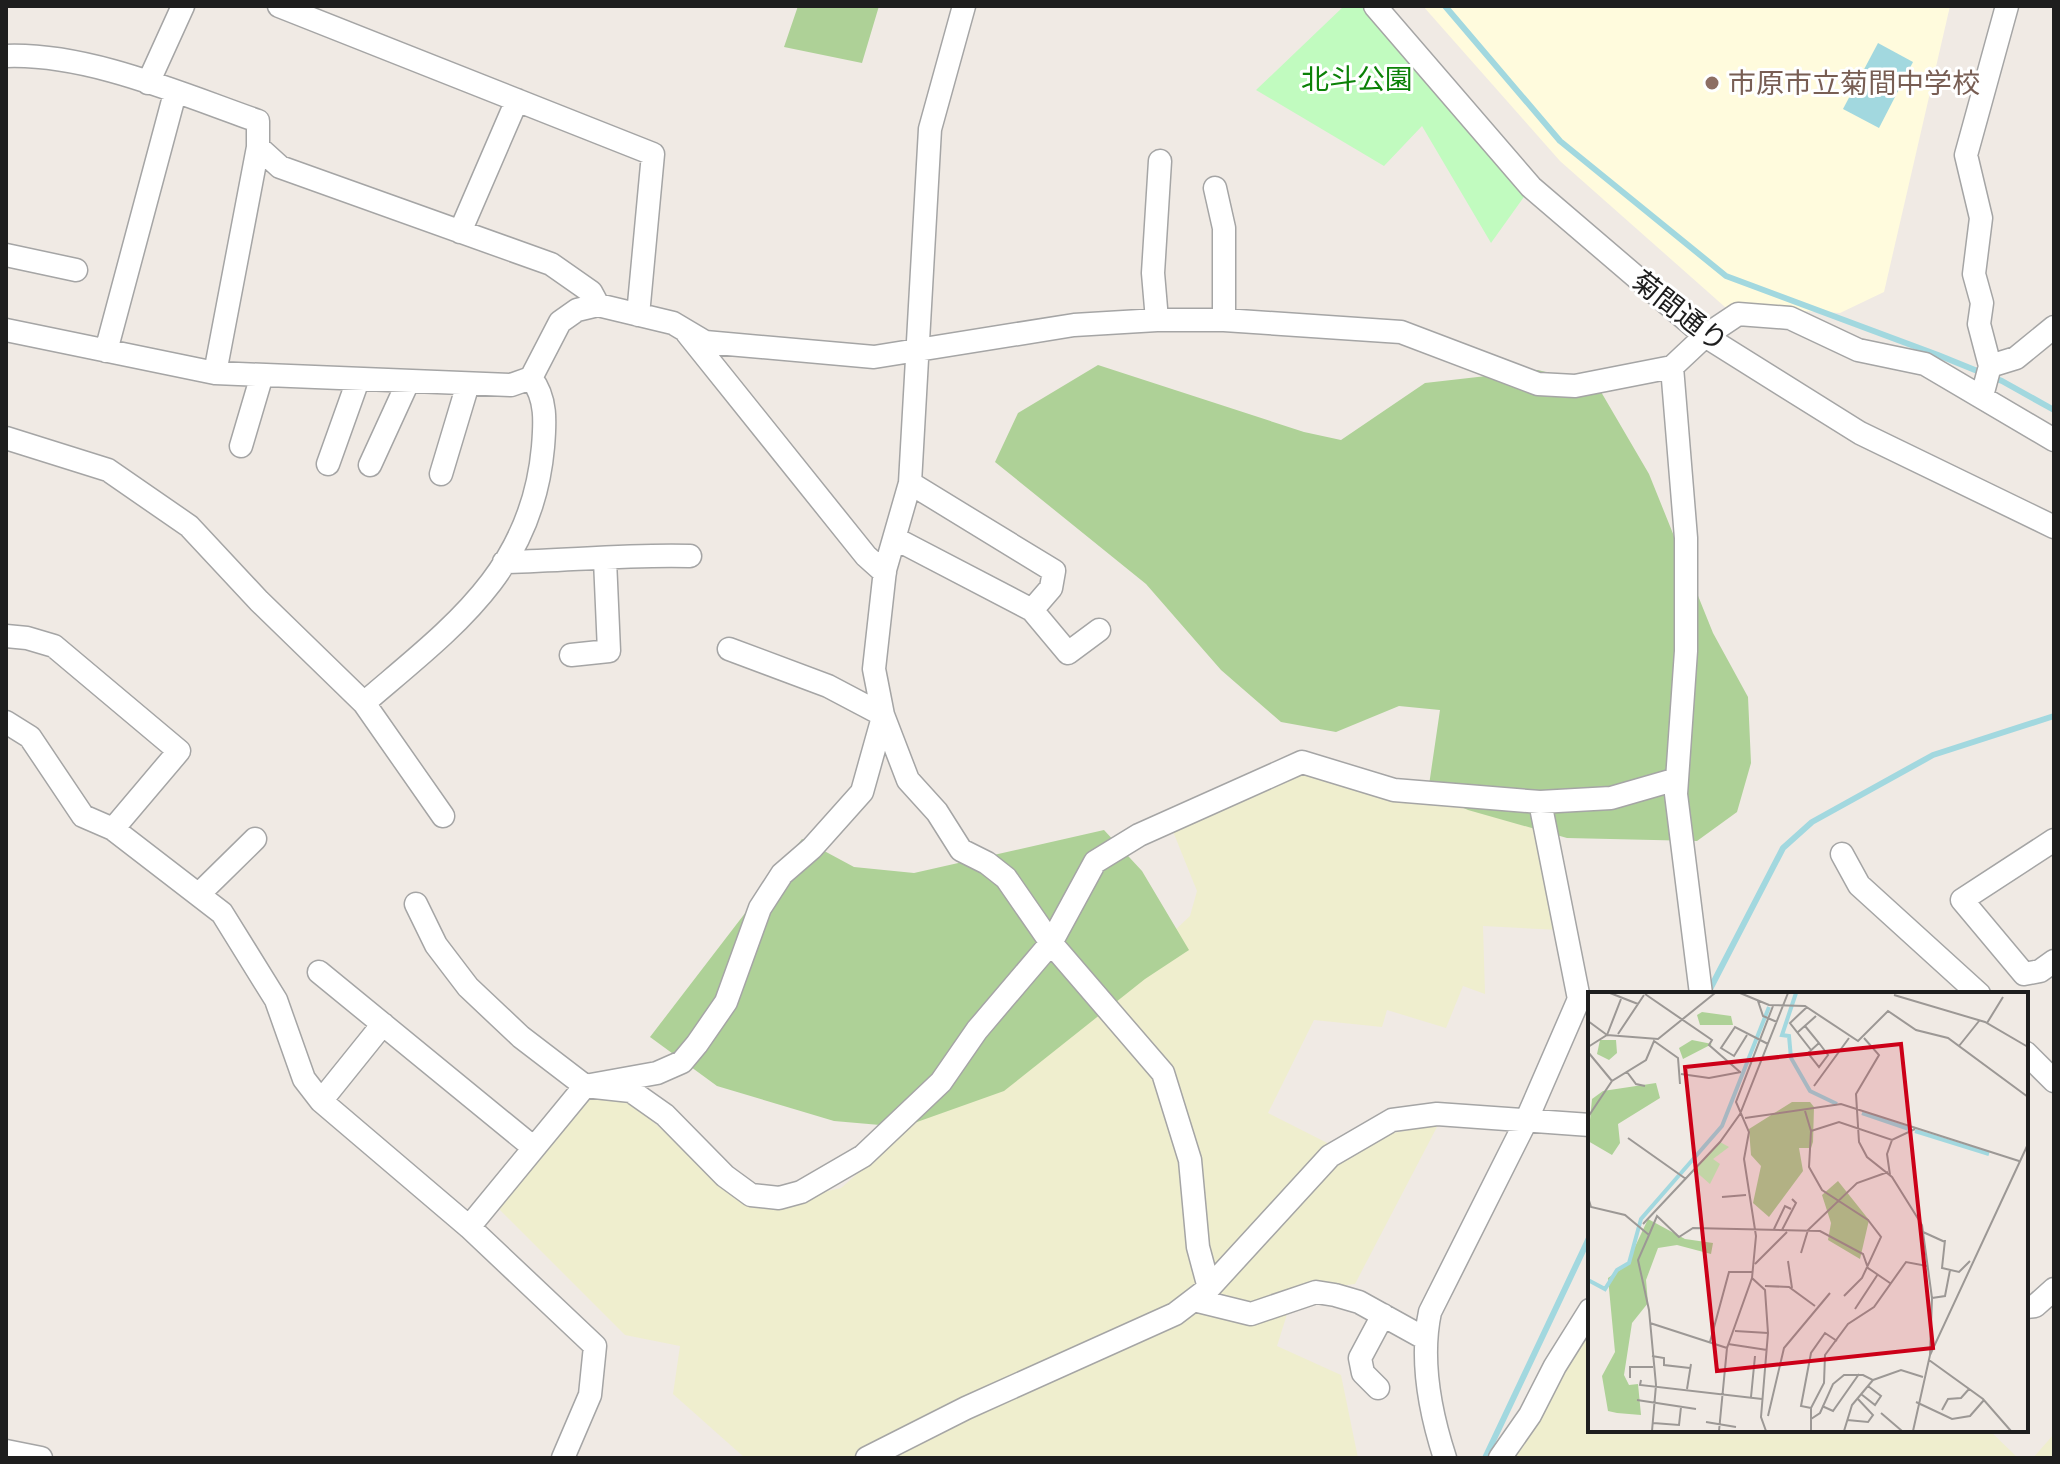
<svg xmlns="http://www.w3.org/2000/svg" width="2060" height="1464" font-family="'DejaVu Sans','Noto Sans JP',sans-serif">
	<rect width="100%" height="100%" fill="#f0eae4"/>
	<path fill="#fffbdd" d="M1423,6H1950L1884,292L1840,313L1725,307L1560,161Z"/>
	<path fill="#efeece" d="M1297,772L1534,807L1560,930L1483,926L1485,994L1463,986L1446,1028L1387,1010L1382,1027L1314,1020L1268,1113L1351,1155L1392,1133L1438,1125L1355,1284L1294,1292L1277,1346L1341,1375L1358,1458H745L673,1394L680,1346L625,1335L495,1205L587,1095L624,1097L753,1208L841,1188L937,1104L1038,1059L1190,916L1197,891L1172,829Z
		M1590,1314V1430H1989L2018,1458H1512Z
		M2054,1434V1458H2033Z"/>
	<path fill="#aed197" d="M798,6H879L862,63L784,47Z
		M1098,365L1304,432L1341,440L1425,383L1538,370L1597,385L1649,474L1713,633L1748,697L1751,763L1737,812L1697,841L1567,838L1468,810L1428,792L1440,710L1399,706L1336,732L1281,722L1221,670L1146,584L995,462L1018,413Z
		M1104,830L1142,871L1189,950L1145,979L1004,1091L903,1127L834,1121L717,1086L650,1037L802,839L854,867L914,873Z"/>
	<path fill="#c1fbbf" d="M1344,6H1375L1531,187L1491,243L1422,126L1384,166L1256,90Z"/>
	<path fill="#a2d8df" d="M1878,43L1913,62L1879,128L1843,109Z"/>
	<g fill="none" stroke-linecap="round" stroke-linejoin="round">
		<path stroke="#a2d8df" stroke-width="6" d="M1445,6L1560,141L1726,276L1938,355L2002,381L2054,410
			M1709,991L1783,848L1812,822L1933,755L2054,716
			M1485,1458L1590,1236"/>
		<defs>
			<path id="minor" d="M279,6L653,154L638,315
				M964,6L930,129L910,483L885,570L874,669L883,715L908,780L937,812L961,850L987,863L1006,878L1051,943L1163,1073L1190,1160L1198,1247L1209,1288
				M1375,6L1531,187L1705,336L1860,433L2054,527
				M6,56C88,53 181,94 258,121V147L215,373
				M148,83L183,6
				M258,147L280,167L551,264L591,292L598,305
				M1215,188L1224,228V320
				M460,232L517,100
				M6,255L76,270
				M1157,320L1153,273L1160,161
				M6,330L215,373L511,385L531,378L560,322L577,310L598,305L673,323L705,342L874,357L1074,325L1157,320H1224L1401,332L1538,384L1575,386L1672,367L1705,336L1738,314L1790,318L1858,350L1925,364L2054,440
				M687,333L866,556L885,573
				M106,351L175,93
				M1990,366L2016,358L2054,327
				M1672,367L1686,538V651L1676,794L1701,994
				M1982,396L1990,366L1979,324L1982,303L1974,274L1981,218L1966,155L2007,6
				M6,438L108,470L189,526L259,601L364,703L443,816
				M241,446L262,375
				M328,464L358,380
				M370,465L408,382
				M441,474L468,384
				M910,483L1054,571L1051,588L1032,610
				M896,539L1032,610L1068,653L1099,630
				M504,562C566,561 628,554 690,556
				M6,636L27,638L54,646L179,751L113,829
				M729,649L828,686L883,715
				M571,655L609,651L605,560
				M364,703C451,628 532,572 543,447C545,423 547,398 531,378
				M6,722L30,737L83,816L113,829L222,913L276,1000L304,1079L321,1101L469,1227L595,1346L590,1395L563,1458
				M2054,840L1962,900L2024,974L2040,971L2054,961
				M1842,854L1859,885L1979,994
				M199,894L255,839
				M416,904L436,945L468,987L521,1037L585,1086L631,1091L665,1115L725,1176L751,1195L779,1198L801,1192L863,1156L941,1082L977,1030L1051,943L1095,862L1139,835L1302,762L1394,790L1540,802L1611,798L1677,779
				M319,972L534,1148
				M2026,1053L2054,1081
				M321,1101L383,1024
				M469,1227L585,1086L657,1073L682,1062L697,1044L726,1002L760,908L782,874L812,848L862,792L883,717
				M1194,1300L1251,1314L1316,1292L1335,1295L1359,1302L1424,1338
				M2026,1307L2035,1306L2054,1289
				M1378,1388L1363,1373L1360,1358L1383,1315
				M6,1451L41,1458
				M867,1458L966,1408L1175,1314L1209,1288L1330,1156L1392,1120L1437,1114L1590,1125
				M1445,1458C1430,1412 1420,1359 1430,1312L1526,1121L1579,999L1540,802
				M1500,1458L1530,1415L1555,1366L1590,1310"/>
		</defs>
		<use href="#minor" stroke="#a5a5a5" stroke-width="25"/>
		<use href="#minor" stroke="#fff" stroke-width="22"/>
	</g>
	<circle fill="#8d6e63" stroke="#fff" stroke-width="3" cx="1712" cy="83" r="8"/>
	<g text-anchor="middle" stroke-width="6" stroke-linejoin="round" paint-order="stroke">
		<g font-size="28" fill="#0b8107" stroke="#fff">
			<text x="1357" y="89">北斗公園</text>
		</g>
		<g font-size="28" fill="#785e54" stroke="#fff" text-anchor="start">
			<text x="1728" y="93">市原市立菊間中学校</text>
		</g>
		<g font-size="28" fill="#1e1e1e" stroke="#fff">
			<text transform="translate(1680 311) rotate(38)" y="10">菊間通り</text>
		</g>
	</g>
	<g transform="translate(1588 992)">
		<rect width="440" height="440" fill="#f0eae4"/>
		<path d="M114,20L143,24L145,33H112L109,23ZM12,48H28L29,61L21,68L9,62ZM104,48L124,52L95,67L91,56ZM68,91L72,106L30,132L32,151L24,163L0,149L4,107L15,99ZM204,110H222L226,115L225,150L223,156H211L215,179L181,225L165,211L173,174L163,163L161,137ZM250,189L281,228L272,267L240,248L243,231L234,203ZM60,227L97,247L125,251L123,262L89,253L70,256L58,288L60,311L44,331L36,383L41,393L50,392L53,423L29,421L20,419L14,384L27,360L20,286L38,274Z" fill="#aed197"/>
		<path d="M132,150L141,155L125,167L132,172L122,192L106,178Z" fill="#c1fbbf"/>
		<path fill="none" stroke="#a2d8df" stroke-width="4" d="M208,1L194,43L201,44L203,66L222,99L249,112M274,121L321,137M327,139L401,162M0,288L17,297L29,278L41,271L53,227L134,134L181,15"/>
		<path fill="none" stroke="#9c9895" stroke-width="2" d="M22,1L50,12M152,1L181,13L217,14L270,49L300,19L328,38L360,46L440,105M57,2L124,48L121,53L152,80M306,3L397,30L440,55M170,9L175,24L189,30M219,15L202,31L223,58M0,29L19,43L33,7M399,31L415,5M217,34L231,51L240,63L231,75L220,61L231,51M210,40L228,24M30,42L56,3M159,43L146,64L133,56L147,35L180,52M276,46L291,63L268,102L271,150L279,165L304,185L334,233L344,306L342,363M371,54L391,29M0,55L19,43L70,47L127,1M0,60L24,89M39,80L48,92L57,94M93,82L121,86L153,80M226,94L261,46M217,119L223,139L221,175L234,198L280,228L293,245L274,286L256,304M0,125L24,89L58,68L66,49L90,66L92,92M157,126L253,112L431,169M223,139L251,130L304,148L327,137M40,146L98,187M302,183L299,162L304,148M0,205L3,215L37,223L61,243L50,268L61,318L68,393L64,439M134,205L158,203M55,232L132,150L152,122L200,1M186,237L197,214L203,217M194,238L208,211L204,207M335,240L357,250M61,243L69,224L91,245L105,236L232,239L275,262L280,276L302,291M357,248L354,276L371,280L382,269M213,261L220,238L269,191L300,180M200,269L204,296M167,272L199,240M177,294L201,295L227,314M344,306L357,304L362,278M267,317L290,282M62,331L139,356M147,339L180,341M122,350L141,280H165M140,352L179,358M64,364L76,366V373L102,376M341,368L395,407L423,439M42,386V375H65M53,388L52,393L174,407M285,388L313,378L335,385M99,397L103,372M273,402L287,413L293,404L280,394M163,405L167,364M49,408L108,417M328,410L364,427L382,424L396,408M234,414L245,419L271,382M223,416L213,414L223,361L237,341L249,349M354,418L360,407L373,406L381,397M293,421L314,439M180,424L196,356L242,301M223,427L232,421L245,392L256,383H275L285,388L264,413L256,439M259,428L280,430L285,423L269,406M118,430L148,435M65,431L91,433L93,415M131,439L139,356L164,286M178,439L173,425L180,341L177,298L164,286L168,244L156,167L161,140L148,110L185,14M223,439V416L236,391L237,363L260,332L286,315L318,270L339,274M325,439L342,363L440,152"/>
		<path fill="#cc0018" fill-opacity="0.15" stroke="#cc0018" stroke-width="4" d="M313,52L345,356L129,379L97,75Z"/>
		<rect width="440" height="440" fill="none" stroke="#1e1e1e" stroke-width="4"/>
	</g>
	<rect width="2060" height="1464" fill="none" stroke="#1e1e1e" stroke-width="16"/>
</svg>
